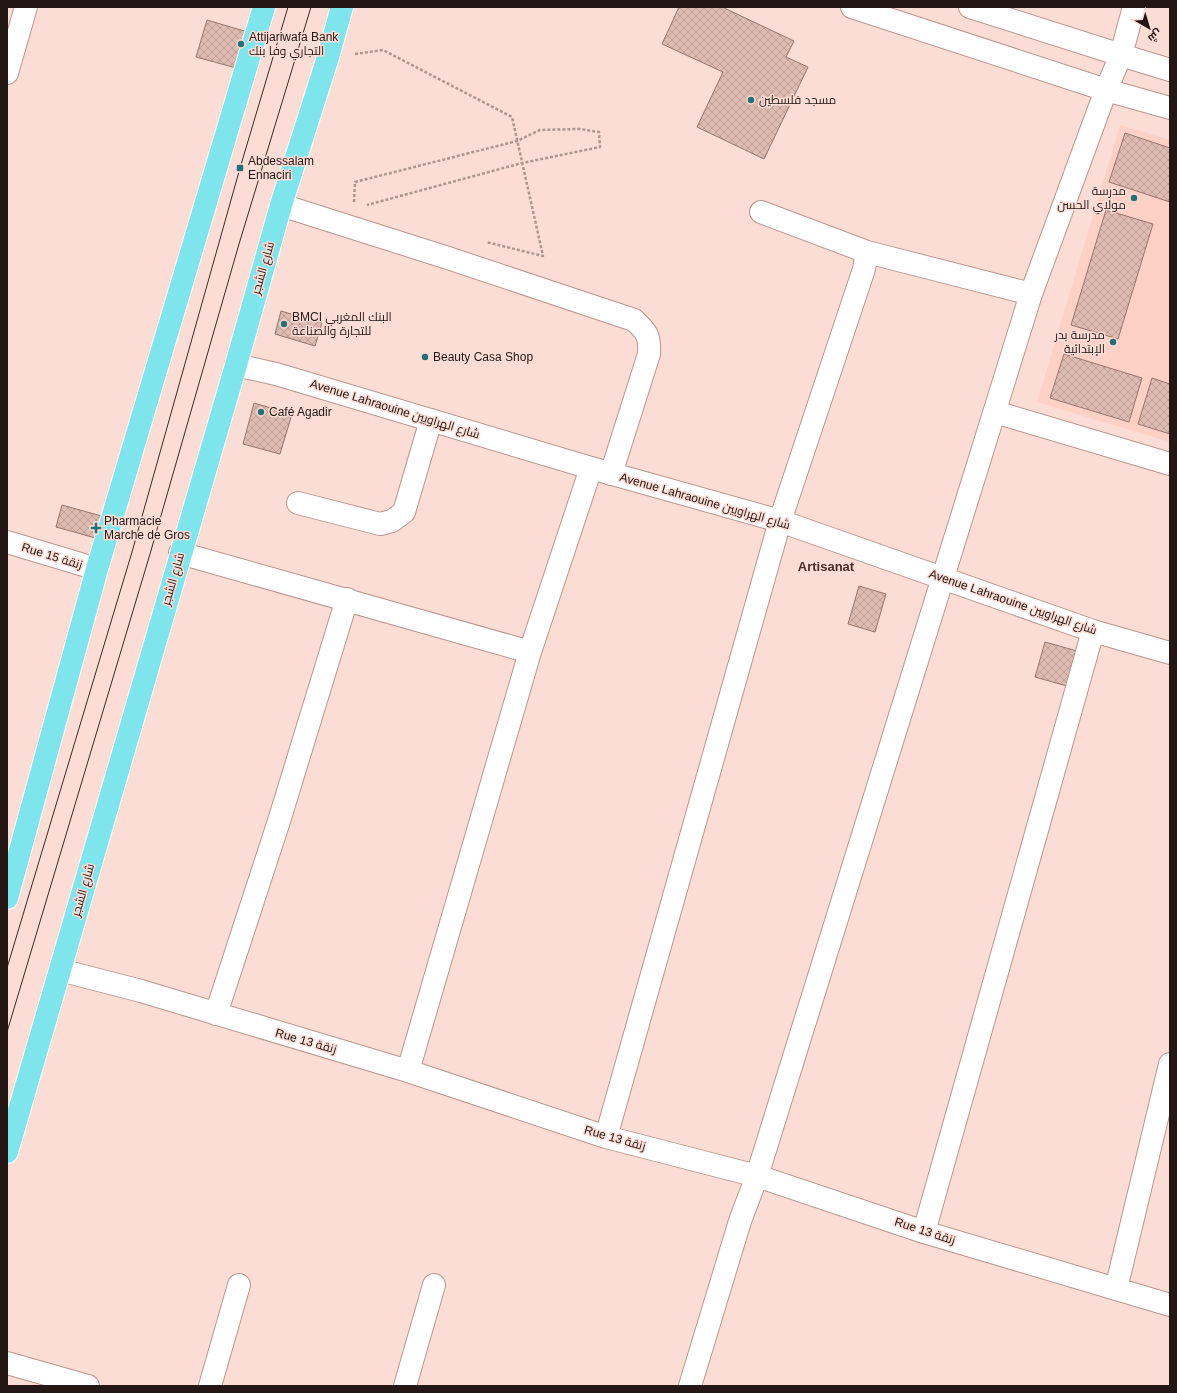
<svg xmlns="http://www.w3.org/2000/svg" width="1177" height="1393" font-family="Arial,Cairo,sans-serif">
	<defs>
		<pattern id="building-cross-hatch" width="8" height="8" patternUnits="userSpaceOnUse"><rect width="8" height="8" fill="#debab1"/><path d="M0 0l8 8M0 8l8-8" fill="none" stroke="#be9f97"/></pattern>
	</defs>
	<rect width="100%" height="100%" fill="#fbddd6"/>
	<path fill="#fed1c6" d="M1120,125L1170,140V442L1037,402Z"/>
	<path fill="url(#building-cross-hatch)" stroke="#97756d" d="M679,7H722L794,41L786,57L808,67L764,159L697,127L723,72L662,44Z
		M207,20L251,33L240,69L196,57Z
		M1125,133L1170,148V202L1109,182Z
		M1106,210L1153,224L1118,339L1071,325Z
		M281,311L322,323L315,346L275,334Z
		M1064,354L1142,378L1129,422L1050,398Z
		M1152,378L1170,384V434L1138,424Z
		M254,403L292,414L280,454L243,444Z
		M62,505L105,517L99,539L56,527Z
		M859,586L886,594L875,632L848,624Z
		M1045,642L1077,651L1067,686L1035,677Z"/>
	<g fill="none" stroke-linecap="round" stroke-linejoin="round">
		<defs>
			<path id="street" d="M852,7L1106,90L1170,108
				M970,7L1121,55L1170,70
				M7,73L26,7
				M281,205L448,258L634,320C647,332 650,336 649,354L611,474
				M761,212L867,252L1031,294
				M995,412L1170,464
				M298,503L380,524L392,521L404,512L431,420
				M7,542L97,569
				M180,553L530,652
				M60,970L141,991L408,1071L606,1137L757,1176L924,1232L1170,1305
				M216,1014L279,821L347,599
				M408,1071L530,652L591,468
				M606,1137L780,521L864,269L867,252
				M924,1232L1093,631
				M1116,1289L1170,1064
				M7,1363L88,1386
				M210,1386L239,1285
				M405,1386L434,1285
				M690,1386L740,1221L757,1176L1031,294L1106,90L1121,55L1134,7"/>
			<path id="secondary" d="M236,365L276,374L591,468L780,521L1093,631L1170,653"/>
			<path id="primary" d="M7,898L97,569L264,7
				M7,1152L236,365L281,205L328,57L342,7"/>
		</defs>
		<use href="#street" stroke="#b9968d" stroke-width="24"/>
		<use href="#secondary" stroke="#b9968d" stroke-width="24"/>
		<use href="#primary" stroke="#fff" stroke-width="24"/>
		<path stroke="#ad9590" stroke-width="2.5" stroke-dasharray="3 2" stroke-linecap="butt" d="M355,54L383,50L512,117L543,256L486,242
			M354,202L355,182L517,141L540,130L580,129L599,132L600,147L522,163L367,205"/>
		<use href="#street" stroke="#fff" stroke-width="22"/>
		<use href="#secondary" stroke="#fff" stroke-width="22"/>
		<use href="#primary" stroke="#7ee5ed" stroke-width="22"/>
		<path stroke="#3a2b28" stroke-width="1" d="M7,968L132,552L240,168L288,7
			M7,1032L150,554L239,244L311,7"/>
	</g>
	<g fill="#257076" stroke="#fbddd6" stroke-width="1.5">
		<circle cx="241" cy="44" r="4"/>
		<circle cx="751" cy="100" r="4"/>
		<rect x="236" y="164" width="8" height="8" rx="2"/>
		<circle cx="1134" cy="198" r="4"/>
		<circle cx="284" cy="324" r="4"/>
		<circle cx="1113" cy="342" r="4"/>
		<circle cx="425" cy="357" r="4"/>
		<circle cx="261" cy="412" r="4"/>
		<path d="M94 522h4v4h4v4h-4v4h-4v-4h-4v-4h4z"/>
	</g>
	<g text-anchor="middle" stroke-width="3" stroke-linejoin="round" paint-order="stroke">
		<g font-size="12" fill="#231613" stroke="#fbddd6" text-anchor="start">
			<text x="249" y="41">Attijariwafa Bank<tspan x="249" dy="14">التجاري وفا بنك</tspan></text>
			<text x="759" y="104">مسجد فلسطين</text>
			<text x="248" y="165">Abdessalam<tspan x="248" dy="14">Ennaciri</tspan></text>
			<text x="1126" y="195" text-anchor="end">مدرسة<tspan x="1126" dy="14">مولاي الحسن</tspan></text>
			<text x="292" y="321">BMCI البنك المغربي<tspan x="292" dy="14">للتجارة والصناعة</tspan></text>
			<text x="1105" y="339" text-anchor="end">مدرسة بدر<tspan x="1105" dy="14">الإبتدائية</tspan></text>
			<text x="433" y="361">Beauty Casa Shop</text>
			<text x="269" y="416">Café Agadir</text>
			<text x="104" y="525">Pharmacie<tspan x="104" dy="14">Marche de Gros</tspan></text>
		</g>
		<g font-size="12" fill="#231613" stroke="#fbddd6">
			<text transform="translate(263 268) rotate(-74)" y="4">شارع الشجر</text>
			<text transform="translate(395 409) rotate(17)" y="4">Avenue Lahraouine شارع الهراويين</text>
			<text transform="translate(705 501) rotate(16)" y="4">Avenue Lahraouine شارع الهراويين</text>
			<text transform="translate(52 556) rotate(17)" y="4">Rue 15 زنقة</text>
			<text transform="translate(173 579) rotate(-74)" y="4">شارع الشجر</text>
			<text transform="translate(1013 602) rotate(19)" y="4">Avenue Lahraouine شارع الهراويين</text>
			<text transform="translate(83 890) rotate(-74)" y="4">شارع الشجر</text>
			<text transform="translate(306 1041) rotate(16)" y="4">Rue 13 زنقة</text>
			<text transform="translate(615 1138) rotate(16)" y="4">Rue 13 زنقة</text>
			<text transform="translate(925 1231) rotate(18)" y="4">Rue 13 زنقة</text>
		</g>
		<g font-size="13" font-weight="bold" fill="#4b2e28" stroke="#fbddd6">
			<text x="826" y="571">Artisanat</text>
		</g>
	</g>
	<rect width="1177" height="1393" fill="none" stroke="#231613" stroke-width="16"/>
	<g transform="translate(1149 28) rotate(142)" stroke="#fbddd6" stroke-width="3" paint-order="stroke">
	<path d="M0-3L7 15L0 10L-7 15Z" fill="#231613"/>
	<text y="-6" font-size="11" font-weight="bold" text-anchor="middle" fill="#231613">ش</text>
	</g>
</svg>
